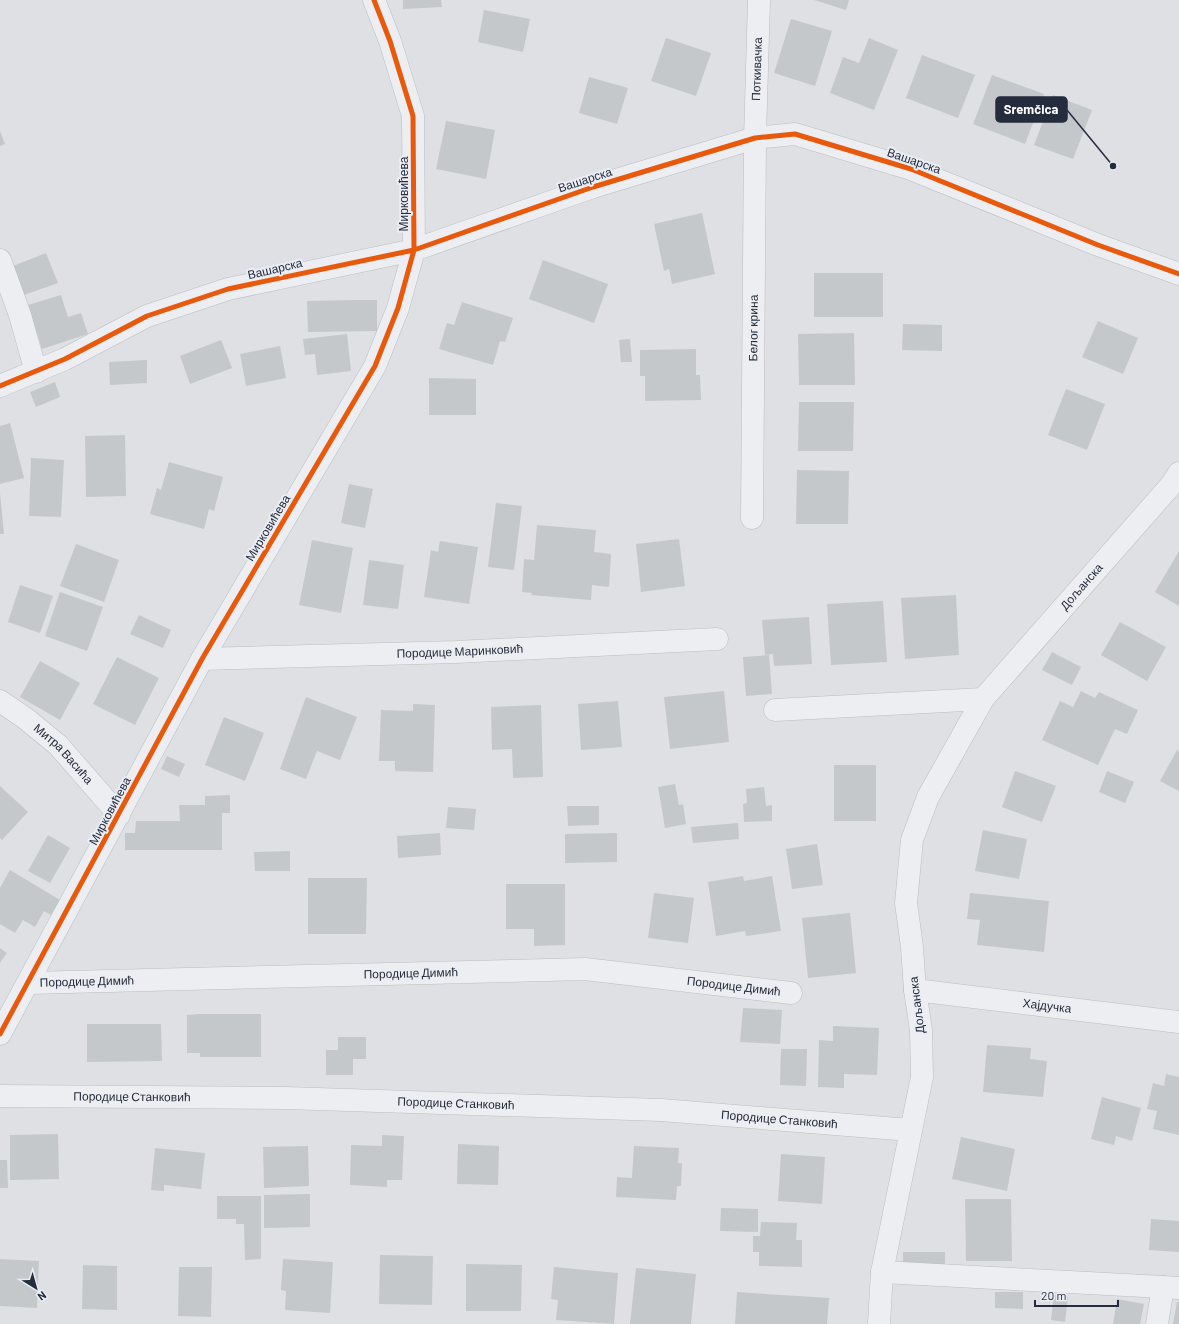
<svg xmlns="http://www.w3.org/2000/svg" width="1179" height="1324" font-family="Barlow,sans-serif">
	<rect width="100%" height="100%" fill="#dee0e3"/>
	<path fill="#c5c8cb" d="M403,0H441L442,7L403,9Z
		M814,0H849L846,10Z
		M484,10L530,19L523,52L478,42Z
		M791,19L832,31L815,86L774,73Z
		M666,38L711,53L696,96L651,81Z
		M869,38L898,50L874,110L830,93L843,57L859,63Z
		M922,55L975,75L958,118L906,98Z
		M992,75L1044,94L1025,144L973,124Z
		M589,77L628,88L617,124L579,113Z
		M1053,95L1092,110L1073,159L1034,145Z
		M446,121L495,130L486,179L436,169Z
		M0,131L5,144L0,146Z
		M702,213L715,274L672,284L669,269L664,271L654,224Z
		M46,253L58,283L24,295L13,266Z
		M543,260L608,284L594,323L529,299Z
		M814,273H883V317H814Z
		M61,295L68,317L81,313L88,334L42,349L28,305Z
		M358,300H377V331L308,332L307,301Z
		M462,302L513,318L505,342L500,341L493,365L439,349L447,323L454,325Z
		M1098,321L1138,338L1123,374L1082,357Z
		M903,324L942,325V351L902,350Z
		M854,333L855,385H799L798,334Z
		M347,334L351,371L317,375L315,354L305,355L303,339Z
		M630,339L632,362H621L619,340Z
		M221,340L232,368L190,384L180,356Z
		M280,346L286,378L246,386L240,354Z
		M696,349V375H700L701,400L645,401V376H640V350Z
		M147,360V383L110,385L109,362Z
		M429,378L476,379V415H429Z
		M55,382L60,397L36,407L30,392Z
		M1066,389L1105,404L1087,450L1048,435Z
		M799,402H854L853,451H798Z
		M10,423L24,478L0,484V426Z
		M125,435L126,496L86,497L85,436Z
		M31,458L64,460L61,517L29,516Z
		M169,462L223,477L214,511L209,509L204,529L150,514L157,488L161,490Z
		M797,470L849,471L848,524H796Z
		M349,484L373,489L365,528L341,523Z
		M0,493L4,534H0Z
		M496,503L522,506L514,570L488,567Z
		M537,525L596,530L594,552L611,554L609,587L592,585L591,600L531,595L532,593L522,592L524,559L534,560Z
		M679,539L685,586L641,592L636,544Z
		M312,540L353,548L341,613L299,605Z
		M440,541L478,547L469,604L424,597L431,550L438,552Z
		M76,544L119,560L104,602L60,586Z
		M1179,551V606L1155,592Z
		M369,560L404,565L398,609L363,605Z
		M20,585L53,596L40,633L8,622Z
		M60,592L103,607L87,651L45,636Z
		M956,595L959,655L905,659L901,598Z
		M883,601L887,662L831,665L827,604Z
		M139,615L171,630L163,648L130,634Z
		M809,617L812,664L774,666L773,654L765,655L762,620Z
		M1120,622L1166,647L1147,681L1101,655Z
		M1052,652L1081,667L1072,685L1042,670Z
		M769,655L772,694L746,696L743,657Z
		M117,657L159,678L135,725L93,704Z
		M40,661L80,683L60,720L20,697Z
		M724,691L729,742L670,749L664,697Z
		M1081,691L1095,698L1099,692L1138,710L1127,734L1115,729L1098,765L1042,740L1060,701L1073,707Z
		M306,697L357,717L340,760L317,751L306,779L280,769Z
		M618,701L622,747L581,750L578,704Z
		M413,704L435,705L433,772L395,771V761H379L381,710L413,711Z
		M541,705L543,777L513,778L512,749L492,750L491,707Z
		M224,717L264,733L245,781L205,765Z
		M1177,750L1179,752V791L1160,781Z
		M167,756L185,764L179,777L161,769Z
		M834,765H876V821H834Z
		M1015,771L1056,786L1042,822L1002,807Z
		M1107,771L1134,782L1125,803L1099,792Z
		M675,784L679,805L683,804L686,824L665,828L658,787Z
		M0,786L28,812L2,840L0,838Z
		M764,787L766,806L772,805V821L744,822L743,804L747,803L746,789Z
		M230,795V813H222V850H125V833H135L136,821H180L179,805H205V796Z
		M567,806H599V825L568,826Z
		M448,807L476,809L474,830L446,828Z
		M738,823L739,839L693,843L691,827Z
		M983,830L1027,839L1019,879L975,871Z
		M440,833L441,855L398,858L397,836Z
		M617,833V862L565,863V834Z
		M48,835L70,848L50,883L28,871Z
		M817,844L823,885L792,889L786,849Z
		M290,851V871H255L254,852Z
		M10,870L60,900L51,915L44,911L35,927L23,920L15,933L0,924V888Z
		M743,876L744,881L772,876L781,931L746,936L745,931L716,936L708,882Z
		M308,878H367L366,934H308Z
		M506,884H565V945L534,946V929H506Z
		M654,893L694,898L688,943L648,938Z
		M970,893L1049,901L1044,952L977,945L980,920L967,919Z
		M850,913L856,973L808,978L802,918Z
		M0,948L7,953L0,963Z
		M743,1008L782,1010L780,1044L740,1042Z
		M200,1014H261V1057H200V1053H187V1015Z
		M87,1024H161L162,1061L87,1062Z
		M833,1026L879,1028L877,1075L844,1074V1088L818,1087L819,1040L833,1041Z
		M338,1037H366V1059H353V1075H326V1050H338Z
		M987,1045L1031,1048L1030,1059L1047,1061L1043,1097L983,1092Z
		M781,1049H807L806,1086L780,1085Z
		M1166,1074L1179,1077V1135L1153,1129L1157,1111L1147,1109L1153,1083L1164,1086Z
		M1102,1097L1141,1108L1132,1141L1116,1136L1114,1145L1091,1139Z
		M58,1134L59,1179L10,1180V1135Z
		M382,1135L404,1136L402,1180H387V1187L350,1185L351,1145L382,1146Z
		M961,1137L1015,1149L1007,1191L952,1179Z
		M458,1144L499,1146L498,1185L457,1184Z
		M308,1146L309,1186L264,1188L263,1147Z
		M634,1146L679,1148L678,1163H682L681,1186H677L676,1200L616,1197L617,1177L632,1178Z
		M155,1148L205,1153L201,1189L164,1185V1191L151,1190Z
		M781,1154L825,1157L822,1204L778,1201Z
		M0,1160H7L8,1188H0Z
		M310,1194V1227L264,1228V1195Z
		M217,1196H261V1259L245,1260L244,1224H236V1219H217Z
		M965,1199H1011L1012,1261H966Z
		M721,1208L758,1209V1232L720,1231Z
		M1151,1219L1179,1221V1252L1149,1250Z
		M761,1222L797,1223L796,1240H802V1267L759,1266V1252H753V1236H760Z
		M903,1252H945V1271H903Z
		M380,1255L433,1256L432,1305L379,1304Z
		M0,1259L39,1261L37,1308L0,1306Z
		M283,1259L333,1262L330,1313L285,1310L286,1291L281,1290Z
		M466,1264L522,1265L521,1311H466Z
		M83,1265L117,1266V1310L82,1309Z
		M179,1267H212L211,1317L178,1316Z
		M554,1267L618,1273L614,1324L556,1320L558,1300L551,1299Z
		M636,1268L696,1274L691,1324H630Z
		M737,1292L829,1298L827,1324H735Z
		M995,1292H1023V1309L995,1308Z
		M1054,1295L1068,1297L1065,1322L1051,1320Z
		M1117,1299L1144,1304L1140,1324H1113Z
		M1177,1302H1179V1324H1173Z"/>
	<g fill="none" stroke-linecap="round" stroke-linejoin="round">
		<defs>
			<g id="minor">
				<path d="M0,260L20,315L36,372"/>
				<path d="M0,386L65,359L147,316L228,289L414,250L593,187L755,138L795,134L911,169L1098,245L1179,274"/>
				<path id="s1" d="M752,518L755,138L759,0"/>
				<path id="s2" d="M202,659L456,652L717,639"/>
				<path id="s3" d="M0,701L25,718L58,745L119,815"/>
				<path d="M775,710L983,699"/>
				<path id="s4" d="M29,983L585,969L791,993"/>
				<path id="s5" d="M915,990L1179,1022"/>
				<path d="M0,1034L202,659L375,366L398,308L414,250L413,116L390,41L374,0"/>
				<path id="s6" d="M0,1096L286,1098L661,1110L910,1130"/>
				<path d="M882,1272L1163,1287"/>
				<path id="s7" d="M879,1324L882,1272L922,1077L921,1030L915,990L912,947L906,903L912,840L928,797L983,699L1172,484L1179,473"/>
				<path d="M1157,1324L1163,1287L1179,1288"/>
			</g>
		</defs>
		<use href="#minor" stroke="#bbbdc1" stroke-width="23"/>
		<use href="#minor" stroke="#edeef1" stroke-width="22"/>
		<defs>
			<path id="cycleway" d="M0,386L65,359L147,316L228,289L414,250L593,187L755,138L795,134L911,169L1098,245L1179,274
				M0,1034L202,659L375,366L398,308L414,250L413,116L390,41L374,0"/>
		</defs>
		<use href="#cycleway" stroke="#eaeef4" stroke-width="8"/>
		<use href="#cycleway" stroke="#e8590c" stroke-width="5"/>
	</g>
	<g text-anchor="middle" stroke-width="4" stroke-linejoin="round" paint-order="stroke">
		<g font-size="12" fill="#252c3d" stroke="#eaeef4">
			<text dy="4" stroke="none"><textPath href="#s1" startOffset="449">Поткивачка</textPath></text>
			<text transform="translate(914 161) rotate(19)" y="4">Вашарска</text>
			<text transform="translate(585 180) rotate(-18)" y="4">Вашарска</text>
			<text transform="translate(404 194) rotate(-90)" y="4">Мирковићева</text>
			<text transform="translate(275 269) rotate(-13)" y="4">Вашарска</text>
			<text dy="4" stroke="none"><textPath href="#s1" startOffset="190">Белог крина</textPath></text>
			<text transform="translate(268 528) rotate(-59)" y="4">Мирковићева</text>
			<text dy="4" stroke="none"><textPath href="#s7" startOffset="797">Дољанска</textPath></text>
			<text dy="4" stroke="none"><textPath href="#s2" startOffset="258">Породице Маринковић</textPath></text>
			<text dy="4" stroke="none"><textPath href="#s3" startOffset="83">Митра Васића</textPath></text>
			<text transform="translate(110 811) rotate(-62)" y="4">Мирковићева</text>
			<text dy="4" stroke="none"><textPath href="#s4" startOffset="382">Породице Димић</textPath></text>
			<text dy="4" stroke="none"><textPath href="#s4" startOffset="58">Породице Димић</textPath></text>
			<text dy="4" stroke="none"><textPath href="#s4" startOffset="706">Породице Димић</textPath></text>
			<text transform="translate(917 1005) rotate(-97)" y="4">Дољанска</text>
			<text dy="4" stroke="none"><textPath href="#s5" startOffset="133">Хајдучка</textPath></text>
			<text dy="4" stroke="none"><textPath href="#s6" startOffset="132">Породице Станковић</textPath></text>
			<text dy="4" stroke="none"><textPath href="#s6" startOffset="456">Породице Станковић</textPath></text>
			<text dy="4" stroke="none"><textPath href="#s6" startOffset="780">Породице Станковић</textPath></text>
		</g>
	</g>
	<path fill="none" stroke="#252c3d" stroke-width="1.5" d="M1113 166L1067 110"/>
	<circle fill="#252c3d" stroke="#eaeef4" stroke-width="1.5" cx="1113" cy="166" r="4"/>
	<rect fill="#252c3d" stroke="#252c3d" stroke-width="1.5" x="996" y="97" width="71" height="25" rx="4"/>
	<g font-size="13" text-anchor="middle" font-weight="bold" fill="#fff">
		<text x="1031" y="114">Sremčica</text>
	</g>
	<g transform="translate(36 1288) rotate(143)" stroke="#eaeef4" stroke-width="3" paint-order="stroke">
	<path d="M0-3L7 15L0 10L-7 15Z" fill="#252c3d"/>
	<text y="-6" font-size="11" font-weight="bold" text-anchor="middle" fill="#252c3d">N</text>
	</g>
	<path d="M1035 1300v6h83v-6" fill="none" stroke="#252c3d" stroke-width="2"/>
	<text x="1041" y="1300" font-size="12" fill="#252c3d" stroke="#eaeef4" stroke-width="3" paint-order="stroke">20 m</text>
</svg>
